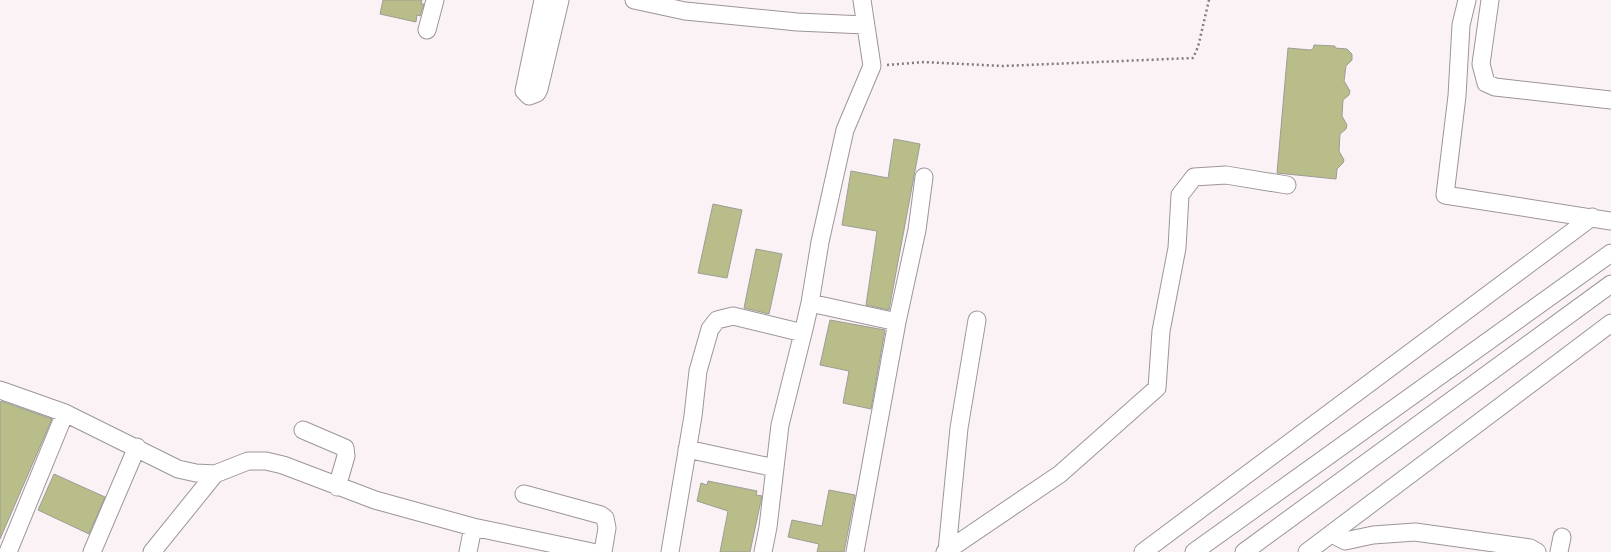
<svg xmlns="http://www.w3.org/2000/svg" width="1611" height="552" font-family="'Source Sans 3',sans-serif">
	<rect width="100%" height="100%" fill="#fbf2f6"/>
	<path fill="#b8bd8a" stroke="#9c9d96" d="M383,0H422L421,4H424L420,16L417,15L416,22L380,14Z
		M1314,45L1335,46V48L1347,49L1352,54V60L1346,66L1344,81L1350,91L1349,95L1343,100L1342,116L1347,125L1346,129L1340,134L1339,151L1344,160L1343,163L1337,169L1336,179L1277,173L1288,48L1310,50L1313,49Z
		M894,139L920,144L889,310L866,305L877,231L842,225L851,171L888,178Z
		M713,204L742,210L727,278L698,273Z
		M756,249L782,254L769,314L744,308Z
		M830,320L885,330L871,409L843,403L849,371L820,365Z
		M1,401L52,419L0,539V403Z
		M54,474L105,497L89,534L38,510Z
		M708,481L757,491L756,495L762,496L750,552H720L728,511L697,501L701,483L707,485Z
		M829,490L855,495L844,552H817L819,544L788,537L792,520L822,526Z"/>
	<g fill="none" stroke-linecap="round" stroke-linejoin="round">
		<defs>
			<path id="minor" d="M543,0L524,91L529,96L537,93L539,89L560,0
				M634,0L685,11L797,22L865,25
				M1467,0L1461,25L1457,96L1445,195L1611,221
				M1490,0L1481,64L1486,83L1495,87L1611,100
				M427,30L435,0
				M810,303L820,242L845,130L872,66L862,0
				M897,322L917,230L924,177
				M0,390L65,413L178,469L196,473L215,474L248,461H266L283,465L375,500L473,527L592,552
				M303,430L345,448L346,456L337,487
				M687,449L775,468
				M524,494L601,515L605,518L607,528L603,552
				M1332,534L1345,541L1373,535L1415,532L1530,548L1537,552
				M947,551L959,428L977,320
				M8,552L65,413
				M92,552L137,447
				M152,552L215,474
				M468,552L473,527
				M670,552L693,416L698,371L710,329L717,320L733,316L803,333L810,303L897,322L855,552
				M763,552L768,527L780,425L803,333
				M945,552L1060,474L1157,388L1161,331L1177,248L1180,195L1194,177L1226,175L1287,185
				M1143,552L1592,217
				M1194,552L1611,253
				M1244,552L1611,284
				M1307,552L1611,323
				M1559,552L1562,537"/>
		</defs>
		<use href="#minor" stroke="#9d9598" stroke-width="19"/>
		<path stroke="#807a7d" stroke-width="2.5" stroke-dasharray="2 3" stroke-linecap="butt" d="M887,65L924,62L1003,66L1193,58L1198,47L1209,0"/>
		<use href="#minor" stroke="#fff" stroke-width="17"/>
	</g>
</svg>
